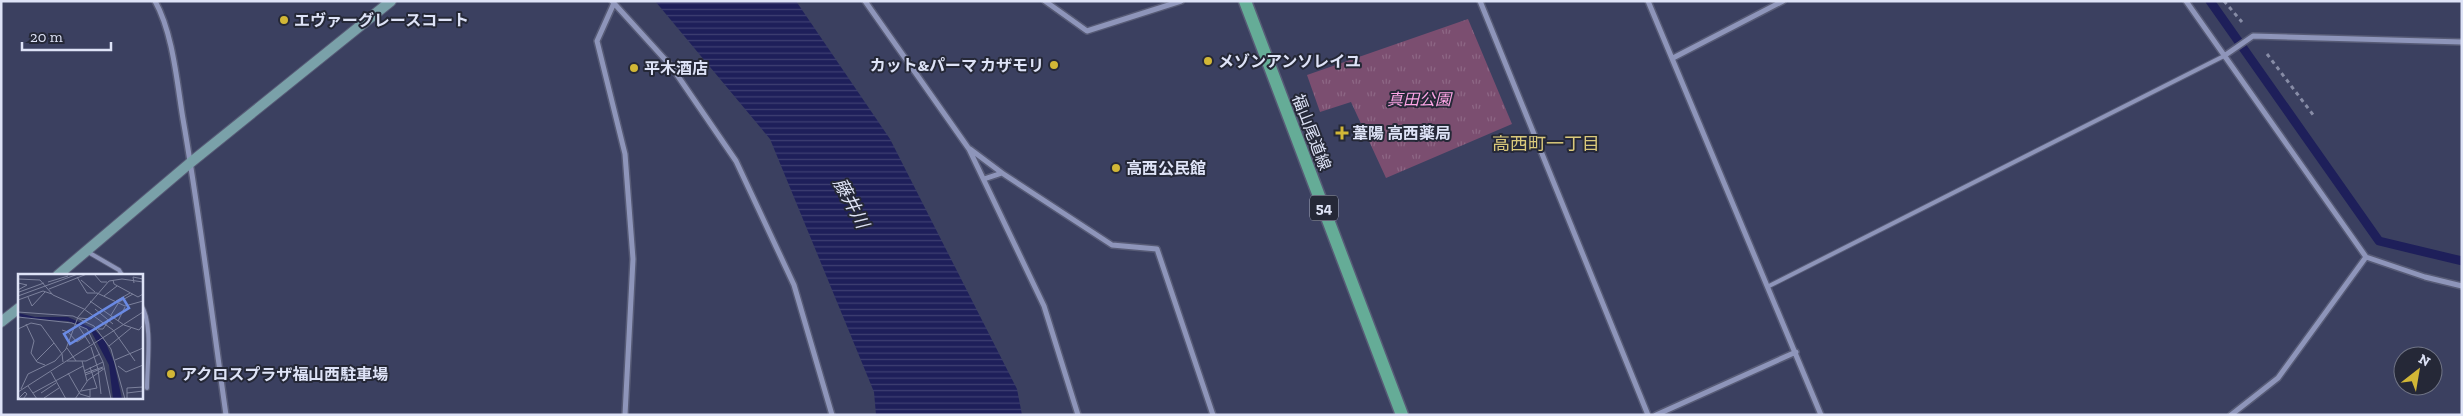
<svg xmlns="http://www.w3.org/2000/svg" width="2463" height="416" font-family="'Zilla Slab','Noto Sans JP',serif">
	<defs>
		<pattern id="park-tufts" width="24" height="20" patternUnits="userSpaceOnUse" patternTransform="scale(1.25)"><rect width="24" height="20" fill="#7b4e70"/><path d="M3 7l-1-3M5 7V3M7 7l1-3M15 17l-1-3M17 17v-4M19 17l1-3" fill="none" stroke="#8d6785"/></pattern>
		<pattern id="water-rules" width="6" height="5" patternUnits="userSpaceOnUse" patternTransform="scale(1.25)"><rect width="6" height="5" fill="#1e1f5a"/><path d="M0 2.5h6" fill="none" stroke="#3e3f72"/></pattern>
	</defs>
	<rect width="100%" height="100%" fill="#3b4060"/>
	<path fill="url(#park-tufts)" d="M1468,19L1512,124L1386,178L1351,102L1320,112L1307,75Z"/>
	<path fill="url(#water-rules)" d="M655,1H796L890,139L1017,389L1022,415H876L874,392L770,139Z"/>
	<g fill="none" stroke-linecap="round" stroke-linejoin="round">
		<path stroke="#1e1f5a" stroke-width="9" d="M2210,1L2379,241L2462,261"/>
		<defs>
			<path id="lane" d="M88,252L119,270L122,275
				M1769,286L2224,56
				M141,305C153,322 147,366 147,388"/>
			<path id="street" d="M155,1C173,33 177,83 183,119C200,217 212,316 226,415
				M612,1L671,66L736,161L794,285L832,415
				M865,1L969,149L1044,306L1078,415
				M1045,1L1087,31L1181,1
				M1480,1L1648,415
				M1648,1L1821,415
				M2186,1L2366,257L2425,277L2462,286
				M614,3L597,41L625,154L633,259L625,415
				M2224,56L2253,36L2462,42
				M1673,58L1783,1
				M970,149L1002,173L1112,245L1157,249L1213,415
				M984,179L1002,173
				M1656,415L1796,352
				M2231,415L2278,378L2366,257"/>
			<path id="secondary" d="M58,275L190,163L391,1
				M1,322L19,308"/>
			<path id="primary" d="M1245,1L1402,415"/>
		</defs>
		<use href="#lane" stroke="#575b76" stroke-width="6"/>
		<use href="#street" stroke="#575b76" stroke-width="8"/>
		<use href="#secondary" stroke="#575b76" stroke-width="12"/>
		<use href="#primary" stroke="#575b76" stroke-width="15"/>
		<path stroke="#878ca6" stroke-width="3" stroke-dasharray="4 4" stroke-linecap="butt" d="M2224,1L2242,22
			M2267,54L2314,116"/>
		<use href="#lane" stroke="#8e95ba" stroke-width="4"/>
		<use href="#street" stroke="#8e95ba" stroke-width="5"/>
		<use href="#secondary" stroke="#7aa1a9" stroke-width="10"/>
		<use href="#primary" stroke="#65ac97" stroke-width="12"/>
	</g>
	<g fill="#d2b736" stroke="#252837" stroke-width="2">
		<circle cx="284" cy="20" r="5"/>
		<circle cx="1208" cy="61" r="5"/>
		<circle cx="1054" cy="65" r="5"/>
		<circle cx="634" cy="68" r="5"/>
		<path d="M1339.5 125.5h5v5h5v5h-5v5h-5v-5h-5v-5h5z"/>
		<circle cx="1116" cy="168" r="5"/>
		<circle cx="171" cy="374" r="5"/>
	</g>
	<g text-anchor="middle" stroke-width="4" stroke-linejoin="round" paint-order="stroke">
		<rect fill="#252837" stroke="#a6abbd" stroke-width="1" x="1310" y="195.5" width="28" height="25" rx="4"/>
		<g font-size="15" font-weight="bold" fill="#dee3f7">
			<text x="1324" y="213">54</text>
		</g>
		<g font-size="16" font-weight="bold" fill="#dee3f7" stroke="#252837" text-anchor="start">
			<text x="294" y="26">エヴァーグレースコート</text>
			<text x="1218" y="67">メゾンアンソレイユ</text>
			<text x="1044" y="71" text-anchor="end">カット&amp;パーマ カザモリ</text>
			<text x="644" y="74">平木酒店</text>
			<text x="1352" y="139">葦陽 高西薬局</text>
			<text x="1126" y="174">高西公民館</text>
			<text x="181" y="380">アクロスプラザ福山西駐車場</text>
		</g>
		<g font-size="16" font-style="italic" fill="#fda5e6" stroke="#252837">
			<text x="1419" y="105">真田公園</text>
		</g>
		<g font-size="16" fill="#dee3f7" stroke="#252837">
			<text transform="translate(1312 132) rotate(69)" y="6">福山尾道線</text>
		</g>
		<g font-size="18" fill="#dac97b" stroke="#252837">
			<text x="1546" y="150">高西町一丁目</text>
		</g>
		<g font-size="18" font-style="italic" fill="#dfe3f6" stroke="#252837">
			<text transform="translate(851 203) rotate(62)" y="6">藤井川</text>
		</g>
	</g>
	<g transform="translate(18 274)">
		<rect width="125" height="125" fill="#3b4060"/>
		<path d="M0,39L17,43H50L76,55L87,67L96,88L104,125H95L91,91L73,57L50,47L12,45L0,42Z" fill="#1e1f5a"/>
		<path fill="none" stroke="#7c819c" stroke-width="1" d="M76,0L83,8H89M59,3L69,19H79L107,32L125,27M0,5L22,6L35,21L66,35L95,56M63,6L77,18M95,6L96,10L120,23L125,20M30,8L50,2M0,9L9,11L0,16M116,9L115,3L125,5M31,15L69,0M1,18L26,9M0,22L60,0M86,22L99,12M10,23L14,32L27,18M0,26L25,17L34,20M72,27L106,51L121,56L125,51M98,27L112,19M77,35L95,50M0,38L55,42L76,52L93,75L107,125M93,41L101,28L115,20M0,43L54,49L69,55L85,88L93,125M61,44L73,45L76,42M100,47L107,33M8,50L16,67L13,79L19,88L27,91M61,53L72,70M0,55L13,49L23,51L44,80L45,88M80,55H85L94,42M44,56L50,58L59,68L68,62M95,56L117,87M91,72L113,54M73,73L80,95L83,120M49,74L58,87M97,86L125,74M18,87L36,69M49,87H68L82,80M64,87L69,107M100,92L108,98L125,91M72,93L79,114M66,97L85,88M33,98L48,125M50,99L62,120L72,123V115M67,99L85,93M67,101L85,94M10,112L19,125M3,115L10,100L37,87L48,75L60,43L91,7L104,5L125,8M63,117L79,114M0,118L125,38M15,119L65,92M23,119L38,109M109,119L125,117M26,124L41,114M0,125L7,118L9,120L5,125M57,125L70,106L87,94M109,125V114L125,113"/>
		<path fill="#6a8ae4" fill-opacity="0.15" stroke="#6a8ae4" stroke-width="2.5" d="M105,24L111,34L52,70L46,60Z"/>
		<rect width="125" height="125" fill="none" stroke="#dee3f7" stroke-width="2.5"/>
	</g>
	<rect width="2463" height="416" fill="none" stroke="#dee3f7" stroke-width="5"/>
	<g transform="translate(2418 371) rotate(31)"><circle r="24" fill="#252837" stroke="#6f7384"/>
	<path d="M0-4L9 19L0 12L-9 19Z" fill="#d2b736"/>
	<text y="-8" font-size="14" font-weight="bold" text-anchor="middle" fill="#dee3f7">N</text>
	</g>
	<path d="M22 42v8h89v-8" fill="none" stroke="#dee3f7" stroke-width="2.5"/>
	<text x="30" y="42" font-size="15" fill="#dee3f7" stroke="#252837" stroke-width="4" paint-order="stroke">20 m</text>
</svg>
